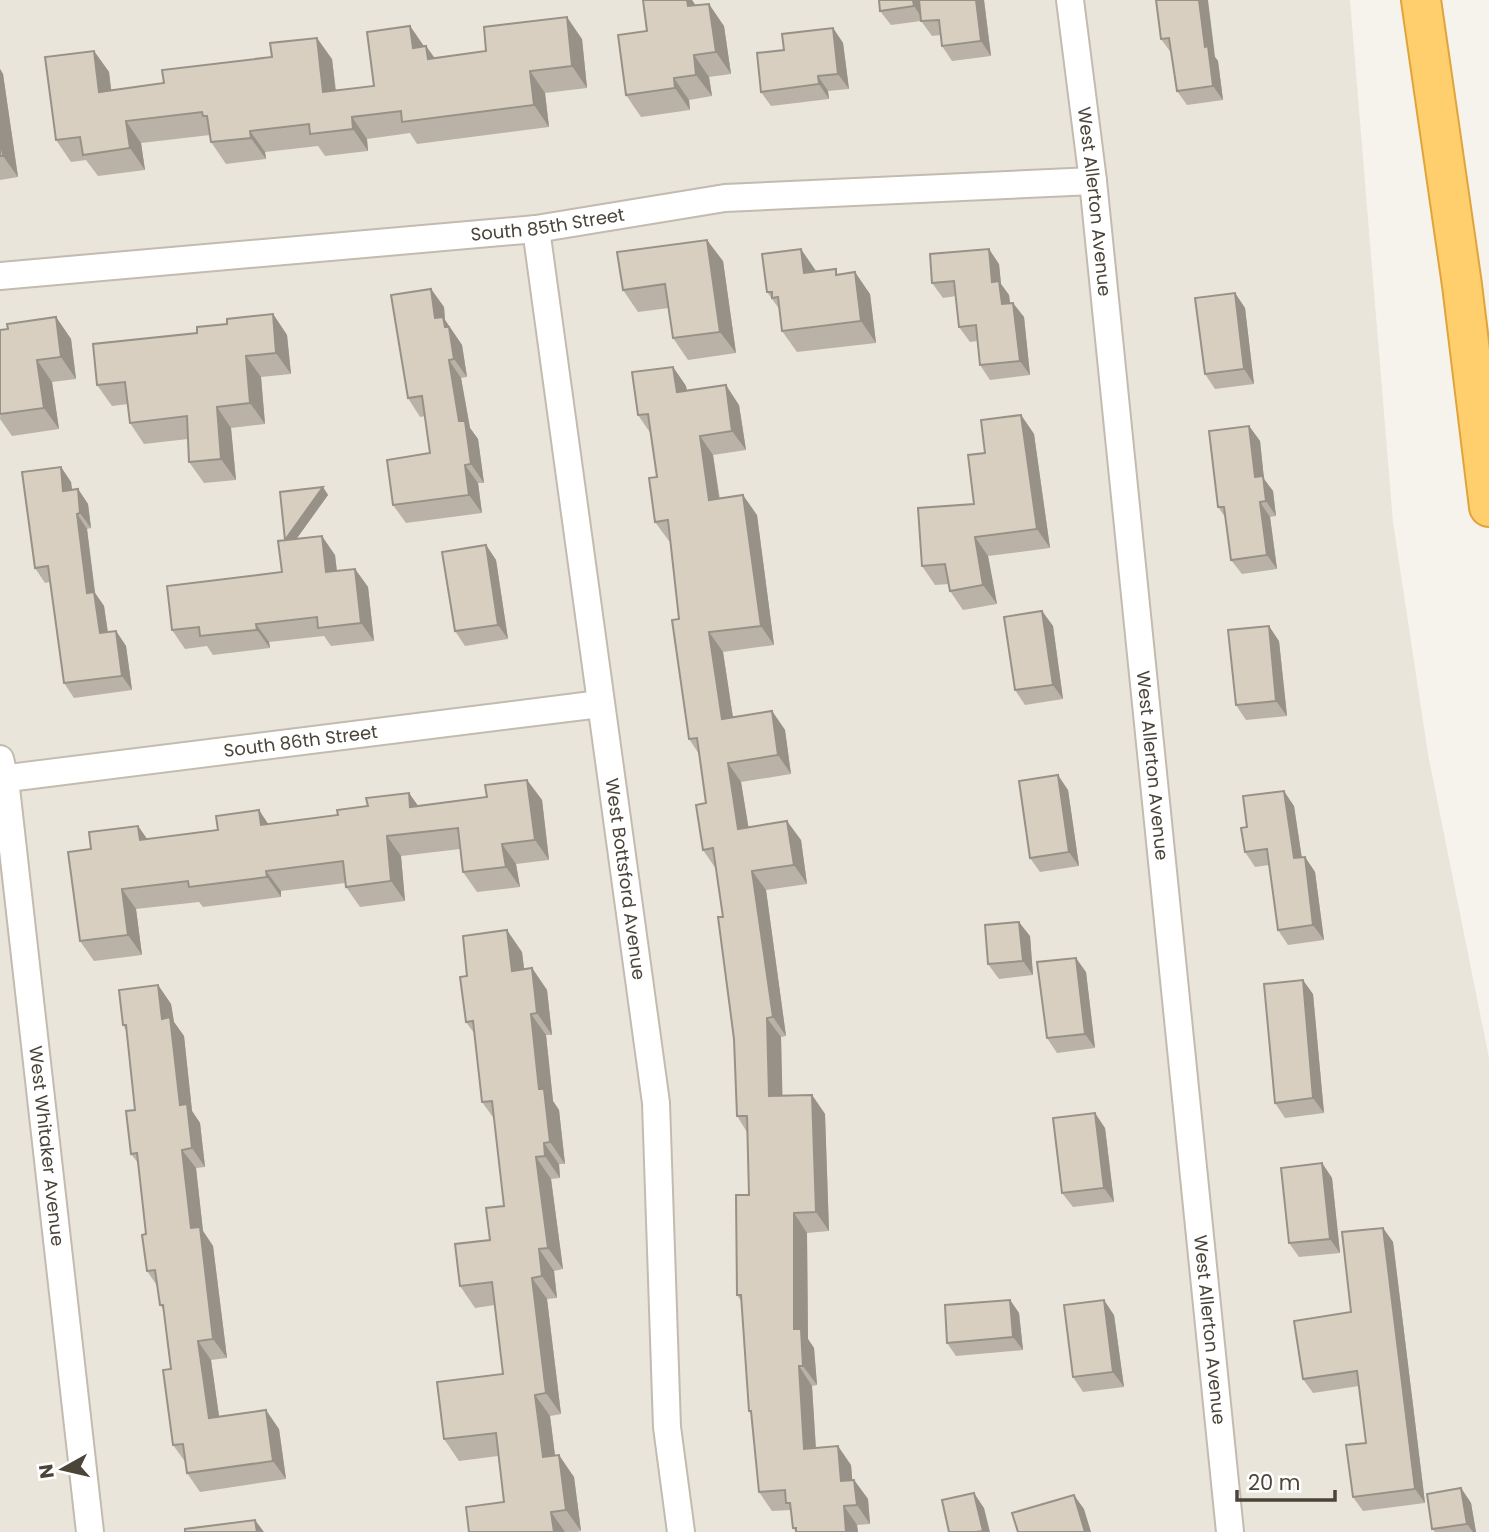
<svg xmlns="http://www.w3.org/2000/svg" width="1489" height="1532" font-family="Poppins,sans-serif">
	<rect width="100%" height="100%" fill="#f6f3ec"/>
	<path fill="#eae5da" d="M0,0H1350L1393,522L1428,754L1489,1058V1532H0Z"/>
	<g fill="none" stroke-linecap="round" stroke-linejoin="round">
		<defs>
			<g id="minor">
				<path id="s1" d="M1070,0L1093,181L1230,1532"/>
				<path id="s2" d="M536,229L656,1103L667,1427L681,1532"/>
				<path id="s3" d="M0,276L536,229L725,198L1093,181"/>
				<path id="s4" d="M0,759L5,779L90,1532"/>
				<path id="s5" d="M0,779L600,704"/>
			</g>
			<path id="motorway" d="M1421,0L1462,285L1489,507"/>
		</defs>
		<use href="#minor" stroke="#c2bbae" stroke-width="30"/>
		<use href="#motorway" stroke="#e0a43c" stroke-width="42"/>
		<use href="#minor" stroke="#fff" stroke-width="26"/>
		<use href="#motorway" stroke="#ffcf6e" stroke-width="38"/>
	</g>
	<path fill="#bab2a6" d="M643,0H692L695,6L724,26L731,74L709,77L712,96L689,100L690,110L641,117L626,95L647,31Z
		M879,0H984L991,56L952,61L942,46L941,35L932,36L921,21L891,25L880,11Z
		M1156,0L1215,57L1218,61L1223,100L1187,105L1177,91L1172,54L1161,39Z
		M410,26L424,46H426L435,58L582,39L587,88L545,93L549,127L417,144L410,133L367,139L368,151L325,156L318,146L265,152L266,159L226,164L211,142L210,135L141,143L145,170L98,176L86,160L71,162L56,140L94,51L109,72L111,90L332,59L336,90L374,86Z
		M833,28L843,43L849,89L828,91L829,99L771,106L761,92L784,50Z
		M0,69L3,74L18,177L0,180Z
		M723,261L736,353L688,360L673,338L669,308L638,312L623,290Z
		M999,264L1001,284L1009,295L1010,303L1024,317L1030,375L990,380L980,365L977,341L970,342L959,327L956,296L943,298L932,283Z
		M816,271L840,274L870,294L876,343L797,352L782,331L780,310L767,292Z
		M431,289L444,307L445,320L462,345L467,377L461,378L470,428L478,439L484,483H478L482,513L406,523L393,505L430,453L425,416L420,417L408,398Z
		M1235,293L1245,308L1254,384L1215,389L1205,374Z
		M273,314L287,335L291,374L261,377L265,424L231,428L236,480L204,483L189,462L188,439L144,444L130,423L128,404L112,406L97,385L197,333L227,324Z
		M56,317L71,339L76,379L52,382L59,429L12,436L0,419L8,329Z
		M673,367L686,386L687,391L739,405L746,450L713,455L720,499L757,515L774,645L723,652L733,717L772,711L785,730L791,774L741,782L748,827L801,840L807,884L766,890L786,1036L781,1037L782,1096L812,1095L825,1114L829,1231L807,1233L808,1339L814,1348L817,1385L812,1386L816,1448L851,1465L852,1480H854L868,1499L870,1524L857,1525L858,1532H796L793,1528L791,1510L772,1511L759,1492L751,1414L749,1411L741,1301L737,1295L749,1195L747,1132L737,1116L734,1039L723,917L716,869L703,850L706,803L699,754L689,739L679,619L670,541H669L655,522L657,477L651,434L638,415Z
		M1021,415L1034,434L1050,548L988,556L997,604L963,610L950,591L949,584L935,585L922,566L974,504L985,453Z
		M1249,426L1260,441L1264,479L1273,491L1276,516L1270,517L1277,569L1242,574L1231,560L1225,517L1218,507Z
		M61,467L71,482L72,490L78,489L88,504L91,528L87,529L95,593L104,606L108,632L116,631L126,646L132,690L74,698L64,683L50,582L45,583L35,568Z
		M323,487L328,495L296,539L335,555L337,571L355,569L368,587L374,641L331,646L324,636L269,642L270,648L213,655L207,646L185,649L172,630L282,572L285,540Z
		M486,545L496,560L508,639L465,646L455,631Z
		M1042,611L1053,626L1063,699L1025,705L1015,690Z
		M1279,641L1287,716L1246,720L1236,705Z
		M527,780L542,800L549,860L516,864L520,887L477,892L463,872L460,849L401,856L405,901L360,907L346,887L345,883L281,891V897L203,907L199,902L136,909L142,955L94,961L80,941L91,849L138,826L147,839L338,815L409,793L418,806L487,797Z
		M1068,790L1079,866L1040,872L1030,858Z
		M1294,806L1302,858L1305,857L1315,872L1324,940L1288,945L1278,930L1269,865L1255,867L1245,852L1247,827Z
		M1030,936L1033,975L999,979L988,964Z
		M522,952L524,969L532,968L547,990L552,1035H546L553,1101L559,1110L565,1164H559L560,1178L551,1179L563,1269L554,1271L557,1298L547,1299L561,1414L550,1416L555,1456L574,1477L581,1531L577,1532H469L504,1502L498,1456L459,1461L444,1439L503,1374L495,1305L475,1308L460,1286L490,1240L504,1206L495,1120L482,1102L474,1033L466,1022L467,976Z
		M1086,972L1095,1048L1057,1053L1047,1038Z
		M158,985L171,1004L174,1022L184,1036L192,1111L200,1123L205,1167L196,1168L203,1231L213,1246L227,1358L211,1360L219,1416L279,1429L286,1479L200,1492L187,1473L186,1463L173,1445L171,1369L164,1310L160,1305L158,1287L147,1271L146,1234L138,1163L131,1154L135,1110L126,1030L123,1025Z
		M1313,994L1324,1113L1285,1118L1275,1103Z
		M1105,1128L1114,1202L1073,1207L1062,1193Z
		M1322,1163L1332,1178L1340,1253L1299,1257L1289,1243Z
		M1383,1228L1393,1242L1425,1503L1363,1511L1353,1497L1366,1443L1359,1386L1313,1393L1303,1379L1351,1312Z
		M1010,1300L1019,1313L1023,1350L956,1356L947,1343Z
		M1114,1315L1124,1387L1083,1392L1073,1377Z
		M1461,1488L1471,1503L1476,1532H1435L1432,1529Z"/>
	<path fill="#979187" d="M687,0H692L701,13L688,6Z
		M913,0H921L924,21L914,6Z
		M976,0H984L991,56L981,41Z
		M1199,0H1208L1215,57L1218,61L1223,100L1213,86L1205,47Z
		M709,4L724,26L731,74L716,52Z
		M567,17L582,39L587,88L572,66Z
		M410,26L425,48H413Z
		M833,28L843,43L849,89L838,74Z
		M317,38L332,59L338,113L323,92Z
		M426,46L441,68L428,59Z
		M94,51L109,72L114,113L99,92Z
		M694,55L709,77L712,96L696,75Z
		M0,69L3,74L18,177L3,156L0,135Z
		M530,71L545,93L549,127L534,105Z
		M818,76L828,91L829,99L819,84Z
		M674,78L689,100L690,110L675,88Z
		M352,117L367,139L368,151L353,129Z
		M126,121L141,143L145,170L130,148Z
		M250,131L265,152L266,159L251,138Z
		M707,240L723,261L736,353L720,332Z
		M801,249L816,271L804,273Z
		M989,249L999,264L1001,284L1009,295L1012,318L1002,304L992,282Z
		M855,272L870,294L876,343L861,321Z
		M431,289L444,307L445,320L462,345L467,377L454,359L435,318Z
		M1235,293L1245,308L1254,384L1244,369Z
		M1013,303L1024,317L1030,375L1020,361Z
		M273,314L287,335L291,374L276,353Z
		M56,317L71,339L76,379L61,357Z
		M246,356L261,377L265,424L250,403Z
		M37,360L52,382L59,429L44,408Z
		M449,360L461,378L470,428L478,439L484,483L471,464L459,421Z
		M673,367L686,386L690,411L677,392Z
		M726,385L739,405L746,450L732,431Z
		M217,407L231,428L236,480L221,459Z
		M1021,415L1034,434L1050,548L1037,529Z
		M1249,426L1260,441L1264,479L1273,491L1276,516L1266,501L1255,477Z
		M700,436L713,455L722,519L709,500Z
		M465,465L478,483L482,513L469,495Z
		M61,467L71,482L74,505L63,491Z
		M323,487L328,495L290,548L285,540Z
		M78,489L88,504L91,528L80,513Z
		M743,495L757,515L774,645L761,626Z
		M1260,502L1270,517L1277,569L1267,555Z
		M77,514L87,529L95,593L104,606L110,648L100,633L87,593Z
		M322,536L335,555L339,591L326,572Z
		M975,537L988,556L997,604L983,585Z
		M486,545L496,560L508,639L498,625Z
		M355,569L368,587L374,641L361,623Z
		M1042,611L1053,626L1063,699L1053,685Z
		M256,624L269,642L270,648L257,630Z
		M1269,626L1279,641L1287,716L1276,701Z
		M116,631L126,646L132,690L122,676Z
		M709,632L723,652L736,738L722,719Z
		M772,711L785,730L791,774L778,755Z
		M728,763L741,782L752,848L738,829Z
		M1058,775L1068,790L1079,866L1069,852Z
		M527,780L542,800L549,860L535,840Z
		M1284,791L1294,806L1304,873L1294,858Z
		M409,793L423,813L410,807Z
		M259,810L273,831L261,825Z
		M787,821L801,840L807,884L794,865Z
		M138,826L152,846L140,840Z
		M387,836L401,856L405,901L391,881Z
		M502,844L516,864L520,887L506,867Z
		M1305,857L1315,872L1324,940L1313,925Z
		M266,871L281,891V897L267,877Z
		M752,871L766,890L786,1036L773,1017Z
		M122,889L136,909L142,955L128,935Z
		M1019,922L1030,936L1033,975L1023,961Z
		M507,930L522,952L527,992L512,971Z
		M1076,958L1086,972L1095,1048L1085,1034Z
		M532,968L547,990L552,1035L537,1013Z
		M1303,980L1313,994L1324,1113L1313,1098Z
		M158,985L171,1004L174,1022L184,1036L192,1111L200,1123L205,1167L192,1148L180,1105L162,1019Z
		M531,1014L546,1035L553,1101L559,1110L565,1164L550,1142L539,1089Z
		M767,1018L781,1037L783,1116L769,1096Z
		M812,1095L825,1114L829,1231L816,1212Z
		M1095,1113L1105,1128L1114,1202L1104,1188Z
		M544,1143L559,1164L560,1178L545,1156Z
		M182,1150L196,1168L203,1231L213,1246L227,1358L213,1339L191,1228Z
		M536,1157L551,1179L563,1269L548,1248Z
		M1322,1163L1332,1178L1340,1253L1330,1239Z
		M794,1213L807,1233L808,1339L814,1348L817,1385L803,1366L794,1329Z
		M1383,1228L1393,1242L1425,1503L1415,1489Z
		M539,1249L554,1271L557,1298L542,1276Z
		M532,1278L547,1299L561,1414L546,1393Z
		M1010,1300L1019,1313L1023,1350L1013,1337Z
		M1104,1300L1114,1315L1124,1387L1113,1372Z
		M198,1341L211,1360L222,1437L209,1418Z
		M799,1366L812,1386L817,1468L804,1449Z
		M535,1395L550,1416L558,1479L543,1457Z
		M266,1410L279,1429L286,1479L273,1461Z
		M838,1446L851,1465L854,1500L841,1481Z
		M559,1455L574,1477L581,1531L566,1510Z
		M854,1480L868,1499L870,1524L857,1505Z
		M1461,1488L1471,1503L1476,1532H1473L1467,1524Z
		M974,1493L984,1508L990,1532H984L983,1531Z
		M1074,1495L1084,1509L1091,1532H1085Z
		M844,1506L857,1525L858,1532H846Z
		M551,1512L565,1532H554Z
		M255,1520L264,1532H257Z"/>
	<path fill="#d8cfc1" stroke="#979187" stroke-width="2" d="M643,0H687L688,6L709,4L716,52L694,55L696,75L674,78L675,88L626,95L618,35L647,31Z
		M879,0H913L914,6L880,11Z
		M919,0H976L981,41L942,46L939,20L921,21Z
		M1156,0H1199L1205,47L1208,46L1213,86L1177,91L1169,38L1161,39Z
		M567,17L572,66L530,71L534,105L402,122L401,111L352,117L353,129L310,134L309,124L250,131L251,138L211,142L207,116H203L202,112L126,121L130,148L83,155L80,137L56,140L45,57L94,51L99,92L164,83L162,70L272,57L270,43L317,38L323,92L374,86L367,32L410,26L413,48L426,46L428,59L486,51L484,27Z
		M833,28L838,74L818,76L819,84L761,92L757,53L784,50L782,34Z
		M0,135L3,156H0Z
		M707,240L720,332L673,338L665,284L623,290L617,252Z
		M801,249L804,273L836,269V275L855,272L861,321L782,331L778,297L772,298V292H767L762,254Z
		M989,249L992,282L999,281L1002,304L1013,303L1020,361L980,365L976,325L959,327L954,281L932,283L930,254Z
		M431,289L435,318L443,317L445,327H449L454,359L449,360L459,421H465L471,464L465,465L469,495L393,505L387,460L430,453L422,396L408,398L391,295Z
		M1235,293L1244,369L1205,374L1195,298Z
		M273,314L276,353L246,356L250,403L217,407L221,459L189,462L187,416L130,423L125,382L97,385L93,344L197,333V327L227,324V319Z
		M56,317L61,357L37,360L44,408L0,414V330L8,329L7,324Z
		M673,367L677,392L726,385L732,431L700,436L709,500L743,495L761,626L709,632L722,719L772,711L778,755L728,763L738,829L787,821L794,865L752,871L773,1017L767,1018L769,1096L812,1095L816,1212L794,1213V1329H801L803,1366H799L804,1449L838,1446L841,1481L854,1480L857,1505L844,1506L846,1532H796V1528H793L790,1503H786L785,1490L759,1492L751,1411H749L741,1295H737L736,1195H749L747,1116H737L734,1039L718,917H723L713,848L703,850L696,805L706,803L697,738L689,739L672,620L679,619L668,520L655,522L649,478L657,477L648,414L638,415L632,372Z
		M1021,415L1037,529L975,537L983,585L950,591L945,564L922,566L918,508L974,504L968,455L985,453L981,420Z
		M1249,426L1255,477L1263,476L1266,501L1260,502L1267,555L1231,560L1224,507H1218L1209,431Z
		M61,467L63,491L78,489L80,513L77,514L87,593L94,592L100,633L116,631L122,676L64,683L48,566L35,568L22,472Z
		M323,487L285,540L280,492Z
		M322,536L326,572L355,569L361,623L318,628L317,617L256,624L257,630L200,636L199,627L172,630L167,586L282,572L278,541Z
		M486,545L498,625L455,631L442,552Z
		M1042,611L1053,685L1015,690L1004,617Z
		M1269,626L1276,701L1236,705L1228,630Z
		M1058,775L1069,852L1030,858L1019,781Z
		M527,780L535,840L502,844L506,867L463,872L458,828L387,836L391,881L346,887L343,861L266,871L267,877L189,887L188,881L122,889L128,935L80,941L68,852L91,849L89,832L138,826L140,840L218,830L216,816L259,810L261,825L338,815L337,810L368,806L366,798L409,793L410,807L487,797L485,785Z
		M1284,791L1294,858L1305,857L1313,925L1278,930L1267,849L1245,852L1241,828L1247,827L1243,796Z
		M1019,922L1023,961L988,964L985,925Z
		M507,930L512,971L532,968L537,1013L531,1014L539,1089H544L550,1142L544,1143L545,1156L536,1157L548,1248L539,1249L542,1276L532,1278L546,1393L535,1395L543,1457L559,1455L566,1510L551,1512L554,1532H469L466,1507L504,1502L496,1433L444,1439L437,1382L503,1374L492,1282L460,1286L455,1244L490,1240L486,1208L504,1206L492,1101L482,1102L473,1021L466,1022L460,977L467,976L463,936Z
		M1076,958L1085,1034L1047,1038L1037,962Z
		M1303,980L1313,1098L1275,1103L1264,984Z
		M158,985L162,1019L170,1017L180,1105L187,1104L192,1148L182,1150L191,1228L200,1227L213,1339L198,1341L209,1418L266,1410L273,1461L187,1473L183,1444L173,1445L163,1370L171,1369L163,1305H160L155,1270L147,1271L142,1235L146,1234L137,1153L131,1154L126,1111L135,1110L126,1025H123L119,990Z
		M1095,1113L1104,1188L1062,1193L1053,1118Z
		M1322,1163L1330,1239L1289,1243L1281,1168Z
		M1383,1228L1415,1489L1353,1497L1346,1445L1366,1443L1357,1371L1303,1379L1294,1321L1351,1312L1342,1232Z
		M1010,1300L1013,1337L947,1343L945,1305Z
		M1104,1300L1113,1372L1073,1377L1064,1305Z
		M1461,1488L1467,1524L1432,1529L1427,1494Z
		M974,1493L983,1531L976,1532H949L942,1500Z
		M1074,1495L1085,1532H1018L1012,1513Z
		M255,1520L257,1532H185V1529Z"/>
	<g text-anchor="middle" stroke-width="6" stroke-linejoin="round" paint-order="stroke">
		<g font-size="18" fill="#4b4439" stroke="#fff">
			<text dy="6" stroke="none"><textPath href="#s1" startOffset="203">West Allerton Avenue</textPath></text>
			<text dy="6" stroke="none"><textPath href="#s3" startOffset="550">South 85th Street</textPath></text>
			<text dy="6" stroke="none"><textPath href="#s5" startOffset="303">South 86th Street</textPath></text>
			<text dy="6" stroke="none"><textPath href="#s1" startOffset="770">West Allerton Avenue</textPath></text>
			<text dy="6" stroke="none"><textPath href="#s2" startOffset="656">West Bottsford Avenue</textPath></text>
			<text dy="6" stroke="none"><textPath href="#s4" startOffset="390">West Whitaker Avenue</textPath></text>
			<text dy="6" stroke="none"><textPath href="#s1" startOffset="1337">West Allerton Avenue</textPath></text>
		</g>
	</g>
	<g transform="translate(63 1469) rotate(262)" stroke="#ffffff" stroke-width="5" paint-order="stroke">
	<path d="M0-5L12 26L0 18L-12 26Z" fill="#4b4439"/>
	<text y="-10" font-size="19" font-weight="bold" text-anchor="middle" fill="#4b4439">N</text>
	</g>
	<path d="M1237 1490v10h98v-10" fill="none" stroke="#4b4439" stroke-width="3.5"/>
	<text x="1248" y="1490" font-size="21" fill="#4b4439" stroke="#ffffff" stroke-width="5" paint-order="stroke">20 m</text>
</svg>
